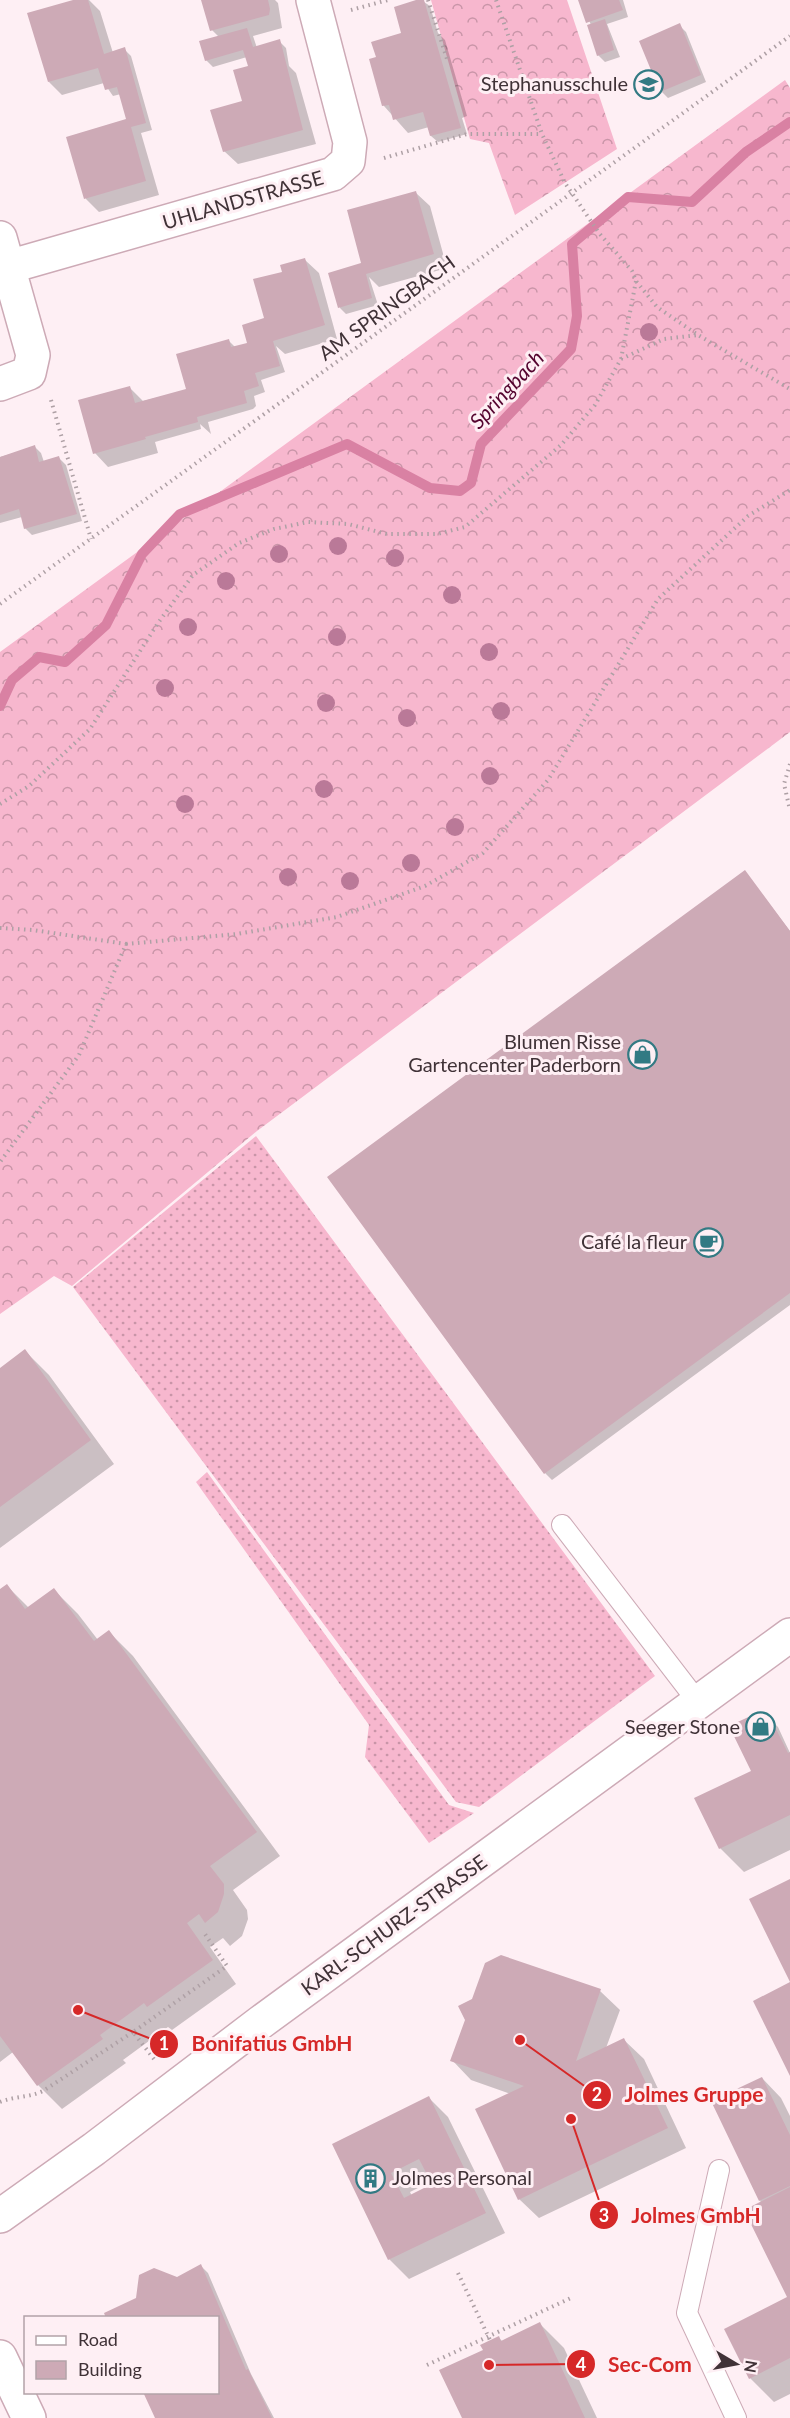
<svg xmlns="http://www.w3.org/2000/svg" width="790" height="2418" font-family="Lato,sans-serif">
	<defs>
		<pattern id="grass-dots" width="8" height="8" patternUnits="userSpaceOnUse" patternTransform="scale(1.5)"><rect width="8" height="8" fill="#f7b7ce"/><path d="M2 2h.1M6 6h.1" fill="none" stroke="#c995a8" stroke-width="1.8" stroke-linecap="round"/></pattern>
		<pattern id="forest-crowns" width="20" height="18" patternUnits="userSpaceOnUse" patternTransform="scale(1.5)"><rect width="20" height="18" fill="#f7b7ce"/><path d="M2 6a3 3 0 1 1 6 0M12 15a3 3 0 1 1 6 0" fill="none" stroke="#c995a8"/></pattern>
	</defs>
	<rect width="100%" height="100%" fill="#feeff4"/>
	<path fill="url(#grass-dots)" d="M256,1136L655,1676L479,1807L456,1802L73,1287Z
		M207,1472L449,1805L474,1813L429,1843L365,1757L369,1725L196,1482Z"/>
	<path fill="url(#forest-crowns)" d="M431,0H567L617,149L515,215L489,143L470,139Z
		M785,80L790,88V732L257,1131L72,1286L54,1276L0,1314V652Z"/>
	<path fill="#0003" fill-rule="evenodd" d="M78,0H89L100,11L113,53L124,49L131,56L152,130L141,133L159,195L99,212L86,199L68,138L130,120L121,94L113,96L104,83L62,95L49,82Z
		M203,0H275L278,3L282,28L253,36L257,48L279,41L286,48L289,66L296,73L316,144L238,164L224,151L244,102L250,67L247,57L213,67L206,60L219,37L212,30Z
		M421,0L430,6L438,33L445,40L467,116L462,118L467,134L438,142L431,136L429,127L408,133L384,106L378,58L403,34Z
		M580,0H623L628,17L607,24L620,57L605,62L598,55L591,25Z
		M679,25L686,32L706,82L668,98L661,91Z
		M416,193L430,206L447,268L379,287L369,277L378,305L346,314L340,308L330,274L363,264Z
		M305,260L319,273L337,339L285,354L276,346L285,372L261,380L265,392L254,396L256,406L253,409L208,422L211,434L200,424L201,429L155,442L158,453L108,467L95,453L129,387L143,401L188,390L228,340L236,348L249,344L265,319L284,273Z
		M35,447L41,453L44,462L59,458L66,465L82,521L32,535L25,528L22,517L0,523V457Z
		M745,872L790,931V1305L552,1480L545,1473Z
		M25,1351L49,1375L114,1464L0,1548V1370Z
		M7,1586L29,1608L54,1590L78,1614L98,1640L109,1632L133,1656L280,1856L233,1890L247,1910L248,1919L242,1936L230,1946L223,1938L210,1947L236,1984L172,2030L168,2027L123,2060L126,2063L62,2109L38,2085L13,2052L0,2062V1591Z
		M771,1720L778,1727L790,1753V1850L744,1872L720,1848L754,1771Z
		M600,1991L620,2010L606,2048L624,2040L644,2059L686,2148L539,2218L519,2199L511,2094L471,2080L452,2060Z
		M762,2078L781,2098L790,2116V2394L774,2402L750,2378L790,2298L760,2200Z
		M429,2098L448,2117L505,2233L409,2279L389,2259L334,2144ZM432,2181L434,2185L412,2196L410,2192Z
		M201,2266L208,2273L251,2374L274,2418H157L218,2392V2318L177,2279Z
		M540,2324L564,2348L597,2418H463L485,2350L499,2338L503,2342Z"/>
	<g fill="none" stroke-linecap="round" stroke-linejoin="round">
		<path stroke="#d981a3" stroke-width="10" d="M0,706L12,680L39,657L65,662L106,625L142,554L180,514L347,444L430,488L460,491L471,483L481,444L571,349L577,316L572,244L628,197L692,202L746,152L790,122"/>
	</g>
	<path fill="#cdaab6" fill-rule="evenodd" d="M73,0H88L104,54L125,47L146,123L131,127L146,181L84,199L66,137L126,119L117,87L105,90L98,68L48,82L27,13Z
		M201,0H268L270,9L269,15L210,31Z
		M416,0H424L461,128L430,136L423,112L393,120L389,105L382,106L369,59L376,57L371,42L401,33L394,7Z
		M578,0H619L623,10L586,23Z
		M605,19L614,50L597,56L587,25Z
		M680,23L701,75L660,92L639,41Z
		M247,28L253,47L280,39L303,130L223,152L210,110L242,101L233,70L248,66L243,50L205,61L199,41Z
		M416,191L434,254L366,274L372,298L338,308L328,273L361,263L347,210Z
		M305,258L325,325L273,341L280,366L255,373L259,386L244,391L247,403L197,417L198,422L145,437L146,439L93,454L78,400L130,386L135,403L186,389L176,354L229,339L231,347L247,343L242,325L264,318L253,279L282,272L280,265Z
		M35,445L39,462L59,456L77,514L24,529L19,509L0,515V457Z
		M745,870L790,931V1293L544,1474L327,1177Z
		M25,1349L91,1440L0,1507V1368Z
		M7,1584L25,1609L54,1588L94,1641L109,1630L257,1832L210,1866L224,1884V1894L218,1912L205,1923L199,1914L187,1923L213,1960L147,2007L144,2003L100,2035L103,2039L37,2086L0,2036V1589Z
		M757,1713L771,1719L788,1753L790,1752V1815L719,1849L694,1798L751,1771L729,1726Z
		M790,1879V1982L749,1899Z
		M501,1955L601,1989L576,2061L624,2038L668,2128L518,2200L475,2109L524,2086L450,2061L465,2020L458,2006L472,1999L485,1963Z
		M790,1982V2076L753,2001Z
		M762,2077L790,2135V2186L759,2201L711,2101Z
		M429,2096L486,2213L388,2260L332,2144ZM419,2159L432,2184L404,2198L391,2173Z
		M790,2187V2358L749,2379L724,2329L787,2297L744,2210Z
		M201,2264L246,2370L248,2369L272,2418H155L143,2392H218V2318H106L104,2313L136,2298L139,2275L154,2268L177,2277Z
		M540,2322L585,2418H462L439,2370L483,2350L480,2345L499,2336L501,2341Z"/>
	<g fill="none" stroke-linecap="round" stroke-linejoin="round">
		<defs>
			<path id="lane" d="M562,1525L698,1702
				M719,2170L687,2313L736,2418"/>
			<path id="street" d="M0,238L33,355L29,373L0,384
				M8,267L333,174L348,161L350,142L313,0
				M0,2216L94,2149L261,2022L790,1635
				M0,2357L29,2418"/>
		</defs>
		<use href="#lane" stroke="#cdaab6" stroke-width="22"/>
		<use href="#street" stroke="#cdaab6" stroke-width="36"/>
		<path stroke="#aea0a5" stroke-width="4" stroke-dasharray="1.5 4.5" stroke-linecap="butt" d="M428,0L448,62
			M496,0L542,134L565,183L599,233L632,271L636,281L657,307L698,335L790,389
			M351,10L388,0
			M384,158L467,134H542
			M621,359L664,339L698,335
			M51,400L91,539
			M0,604L790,36
			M790,764L784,784L790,810
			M0,804L29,786L90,729L158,623L193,575L239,543L274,529L308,522L348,524L387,534H437L465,527L561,445L595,405L621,359L636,281
			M0,928L33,930L126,944L79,1055L0,1162
			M126,944L237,934L337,917L425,886L483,853L548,780L658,599L748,516L790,490
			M154,2059L133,2032L227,1966L205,1934
			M0,2102C15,2096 28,2098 43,2091L133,2032
			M458,2273L490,2340
			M427,2365L573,2297"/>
		<use href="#lane" stroke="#fff" stroke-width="20"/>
		<use href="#street" stroke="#fff" stroke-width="33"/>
	</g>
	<g fill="#ba7998">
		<circle cx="649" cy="332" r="9"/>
		<circle cx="338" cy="546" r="9"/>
		<circle cx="279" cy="554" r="9"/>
		<circle cx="395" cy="558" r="9"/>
		<circle cx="226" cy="581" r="9"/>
		<circle cx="452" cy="595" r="9"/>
		<circle cx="188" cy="627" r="9"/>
		<circle cx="337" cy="637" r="9"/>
		<circle cx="489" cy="652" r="9"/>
		<circle cx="165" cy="688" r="9"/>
		<circle cx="326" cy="703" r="9"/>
		<circle cx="501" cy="711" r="9"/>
		<circle cx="407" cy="718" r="9"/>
		<circle cx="490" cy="776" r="9"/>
		<circle cx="324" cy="789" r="9"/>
		<circle cx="185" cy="804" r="9"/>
		<circle cx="455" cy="827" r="9"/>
		<circle cx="411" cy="863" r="9"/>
		<circle cx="288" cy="877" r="9"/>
		<circle cx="350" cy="881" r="9"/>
	</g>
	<defs>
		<symbol id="school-ring" viewBox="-11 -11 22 22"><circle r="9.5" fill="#feeff4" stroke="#327a83" stroke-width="1.5"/><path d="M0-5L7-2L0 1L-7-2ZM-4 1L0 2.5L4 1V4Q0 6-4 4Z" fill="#327a83"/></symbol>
		<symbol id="shop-ring" viewBox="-11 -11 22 22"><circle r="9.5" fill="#feeff4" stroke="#327a83" stroke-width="1.5"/><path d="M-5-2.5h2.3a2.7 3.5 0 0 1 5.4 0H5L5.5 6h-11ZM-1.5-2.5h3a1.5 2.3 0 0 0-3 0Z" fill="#327a83"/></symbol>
		<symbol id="cafe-ring" viewBox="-11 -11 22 22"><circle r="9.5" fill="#feeff4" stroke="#327a83" stroke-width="1.5"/><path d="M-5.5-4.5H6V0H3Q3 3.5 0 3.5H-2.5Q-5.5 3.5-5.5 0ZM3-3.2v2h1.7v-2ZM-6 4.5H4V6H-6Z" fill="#327a83"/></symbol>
		<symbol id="building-ring" viewBox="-11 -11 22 22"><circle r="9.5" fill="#feeff4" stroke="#327a83" stroke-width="1.5"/><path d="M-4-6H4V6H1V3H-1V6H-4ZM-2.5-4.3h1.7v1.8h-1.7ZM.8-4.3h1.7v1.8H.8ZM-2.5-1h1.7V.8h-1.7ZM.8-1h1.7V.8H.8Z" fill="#327a83"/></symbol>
	</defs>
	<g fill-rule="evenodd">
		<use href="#school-ring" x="632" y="68" width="33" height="33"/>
		<use href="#shop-ring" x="626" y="1038" width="33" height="33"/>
		<use href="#cafe-ring" x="692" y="1226" width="33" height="33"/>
		<use href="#shop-ring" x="744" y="1710" width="33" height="33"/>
		<use href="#building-ring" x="354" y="2162" width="33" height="33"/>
	</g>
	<g text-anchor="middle" stroke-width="6" stroke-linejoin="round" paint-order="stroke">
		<g font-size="20" fill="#403237" stroke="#feeff4" text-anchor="end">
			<text x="628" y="91">Stephanusschule</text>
			<text x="621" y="1049">Blumen Risse<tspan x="621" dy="23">Gartencenter Paderborn</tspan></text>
			<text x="687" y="1249">Café la fleur</text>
			<text x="740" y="1734">Seeger Stone</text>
			<text x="392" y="2185" text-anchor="start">Jolmes Personal</text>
		</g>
		<g font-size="20" fill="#403237" stroke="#feeff4">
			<text transform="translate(243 200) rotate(-16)" y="7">UHLANDSTRASSE</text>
			<text transform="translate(387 308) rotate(-36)" y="7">AM SPRINGBACH</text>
			<text transform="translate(394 1925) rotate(-36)" y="7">KARL-SCHURZ-STRASSE</text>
		</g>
		<g font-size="21" font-style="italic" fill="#55042f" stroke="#feeff4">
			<text transform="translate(507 390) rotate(-47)" y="7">Springbach</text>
		</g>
	</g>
	<path fill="none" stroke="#d62828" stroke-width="2" d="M78 2010L164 2044M520 2040L597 2095M571 2119L604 2215M489 2365L581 2364"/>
	<g fill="#d62828" stroke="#feeff4" stroke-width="2">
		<circle cx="78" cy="2010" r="6"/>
		<circle cx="520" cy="2040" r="6"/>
		<circle cx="571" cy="2119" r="6"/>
		<circle cx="489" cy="2365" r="6"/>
		<circle cx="164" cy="2044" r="15"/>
		<circle cx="597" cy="2095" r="15"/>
		<circle cx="604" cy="2215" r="15"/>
		<circle cx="581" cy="2364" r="15"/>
	</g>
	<g font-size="18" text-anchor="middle" font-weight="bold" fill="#fff">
		<text x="164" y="2050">1</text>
		<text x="597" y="2101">2</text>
		<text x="604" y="2222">3</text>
		<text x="581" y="2371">4</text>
	</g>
	<g font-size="21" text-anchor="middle" font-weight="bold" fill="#d62828" stroke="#feeff4" stroke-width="6" stroke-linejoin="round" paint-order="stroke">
		<text x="272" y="2051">Bonifatius GmbH</text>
		<text x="694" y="2102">Jolmes Gruppe</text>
		<text x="696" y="2223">Jolmes GmbH</text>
		<text x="650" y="2372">Sec-Com</text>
	</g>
	<rect x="24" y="2316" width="195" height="78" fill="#feeff4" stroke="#b2a3a8" stroke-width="1.5"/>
	<rect x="36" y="2336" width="30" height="9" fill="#ffffff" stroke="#b2a3a8" stroke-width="1.5"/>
	<text x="78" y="2346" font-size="18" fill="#403237">Road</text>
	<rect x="36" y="2361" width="30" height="18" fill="#cdaab6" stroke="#b2a3a8" stroke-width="1.5"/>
	<text x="78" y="2376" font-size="18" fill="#403237">Building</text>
	<g transform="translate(736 2364) rotate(100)" stroke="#feeff4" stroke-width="4.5" paint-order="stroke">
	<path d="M0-4.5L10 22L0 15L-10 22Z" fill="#403237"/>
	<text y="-9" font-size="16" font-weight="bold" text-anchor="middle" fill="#403237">N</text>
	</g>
</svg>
